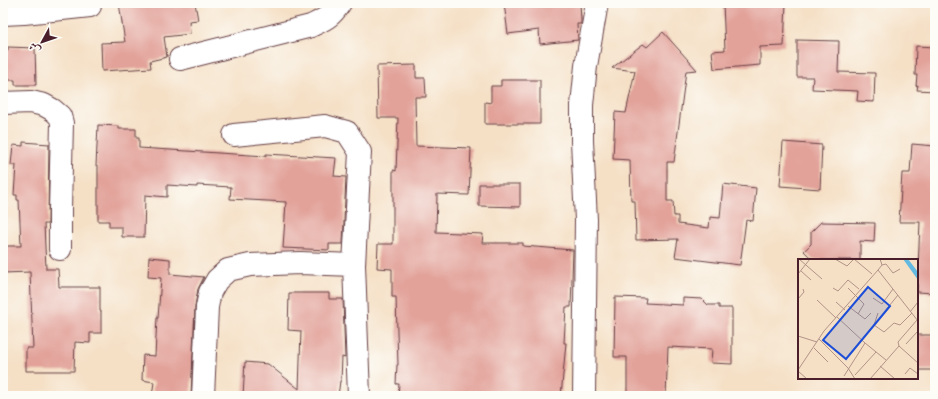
<svg xmlns="http://www.w3.org/2000/svg" width="938" height="399" font-family="'IM FELL Double Pica',Amiri,serif">
	<rect width="100%" height="100%" fill="#fdfcf7"/>
	<filter id="ink" filterUnits="userSpaceOnUse"><feTurbulence type="fractalNoise" baseFrequency=".025" numOctaves="2"/><feDisplacementMap in="SourceGraphic" scale="8" xChannelSelector="R" yChannelSelector="G"/><feConvolveMatrix kernelMatrix="1 2 1 2 8 2 1 2 1" color-interpolation-filters="sRGB"/></filter>
	<filter id="wash" filterUnits="userSpaceOnUse"><feTurbulence type="fractalNoise" baseFrequency=".012" numOctaves="4" result="noise"/><feDisplacementMap in="SourceGraphic" scale="16" xChannelSelector="R" yChannelSelector="G"/><feGaussianBlur stdDeviation="0.9" result="paint"/><feColorMatrix in="noise" values="0 0 0 0 0 0 0 0 0 0 0 0 0 0 0 0 0 1.4 0 .05"/><feComposite in="paint" operator="in"/></filter>
	<g filter="url(#wash)">
		<rect width="100%" height="100%" fill="#f5e0c6"/>
		<g id="blocks">
			<path fill="#e2a29a" d="M119,3H195L198,20L189,21L190,34L164,37L167,57L150,61L151,68L102,71L101,43L125,42Z
				M504,3H580L581,20V24H577L578,40L540,44L539,30L508,34Z
				M723,3H786L784,46L760,47V65L714,69L712,51L725,50Z
				M663,32L697,70L686,71L674,162H667V201H673L674,216H678V224L709,228L710,217L720,218L723,184L756,188L753,221L746,220L740,265L675,257L678,239L636,240L635,201H631L630,160L613,159L615,112L626,113L635,71L612,68L643,44L647,47Z
				M797,40L839,41L838,72L875,73L874,102L857,101L858,91L812,89L813,77H797Z
				M916,46L935,47V91L917,90L918,85L916,86L917,75H915Z
				M8,47L35,48L36,85H15V80H3V51H8Z
				M416,65V78H425L426,97H415L416,146L471,148L469,195L437,194L436,232L483,234L482,243H523V246L573,250L571,307H566L564,343H566L561,396H398L399,384H396L397,365H398L396,297H392V269L377,268L378,244H393V170L396,171L398,118H378L377,66Z
				M501,80H540V124H485V102L491,103V86H501Z
				M98,125L119,126V129H136V138H139V148L266,156V154L336,158L334,176L346,177L343,244H329V250L283,248L286,202L230,199L231,187L197,185V187L167,185V197L145,195L144,237H122V227H109V221H98V166H96Z
				M23,142L49,144L48,224H44L46,269H58L59,287H100V311H101V333H90V343L75,342L74,371H26V348H33L30,272L3,273V246H21L19,200H17V195H14L16,165H11L13,145L23,146Z
				M783,142L822,145L820,189L780,186Z
				M912,144L935,146V293L917,292L920,222H899L902,173H910Z
				M479,184H520V207L479,206Z
				M821,222L875,223L874,242L860,241V260H813L804,251L811,244V232Z
				M149,257L170,259V274L204,277L198,289L195,306L191,396H152L154,382L142,380L143,355L155,356L157,318H158L161,278L148,277Z
				M289,293H329V299H343L345,358L342,357L341,381H340L338,396H243L245,362L268,364L299,389L301,331L288,330Z
				M615,297L646,298L645,303L683,305V298L702,299L708,305H719V308H732V364L711,363L712,349L668,347L666,396H627V357H614Z
				M917,335H935V370H917Z"/>
		</g>
	</g>
	<g filter="url(#ink)">
		<use href="#blocks" fill-opacity="0" stroke="#643c42" stroke-width="1"/>
		<g fill="none" stroke-linecap="round" stroke-linejoin="round">
			<defs>
				<path id="minor" d="M3,14L24,13L90,6
					M180,59L311,26C325,19 331,17 340,3
					M3,103L31,102L44,105L53,110L60,116L62,123L60,209V249
					M234,135L325,126L347,132L360,152L354,265L359,396
					M203,396L207,307L210,292L217,280L228,270L250,265L300,263L354,265
					M584,396L586,220L582,141V105L586,66L597,3"/>
			</defs>
			<use href="#minor" stroke="#643c42" stroke-width="24"/>
			<use href="#minor" stroke="#fff" stroke-width="22"/>
		</g>
	</g>
	<g transform="translate(798 259)">
		<rect width="120" height="120" fill="#f5e0c6"/>
		<path d="M105,0H110L120,13V21Z" fill="#64b9e0"/>
		<path fill="none" stroke="#b19388" stroke-width="1" d="M1,0L24,20M37,0L49,7L56,0M56,0L74,15M82,0L84,6L80,11L120,62M84,6L88,5L95,14L102,10M3,12L13,21M0,15L12,0M35,29L40,32L50,21L61,30M50,29L66,45L60,55M75,39L84,45L95,30M0,40L6,33L5,30M19,41L38,59M38,43L47,51M50,47L67,60L73,54M87,52L100,36M112,53L120,43M80,54L76,66L86,73L96,64L102,66L114,54M39,58L67,84L46,117M0,77L19,83M21,80L50,109L57,120M67,84L88,101M108,85L120,72M101,87L100,83L119,61M16,89L30,103M82,107L97,120M0,111L26,72L80,11M0,112L9,120M107,115L112,109L120,115M57,116L78,93M72,120L101,87L120,104"/>
		<path fill="#1d4ed8" fill-opacity="0.15" stroke="#1d4ed8" stroke-width="2" d="M70,28L92,47L48,100L25,81Z"/>
		<rect width="120" height="120" fill="none" stroke="#4a1f2b" stroke-width="2"/>
	</g>
	<rect width="938" height="399" fill="none" stroke="#fdfcf7" stroke-width="16"/>
	<g transform="translate(42 42) rotate(230)" stroke="#fdfcf7" stroke-width="3" paint-order="stroke">
	<path d="M0-3L7 15L0 10L-7 15Z" fill="#4a1f2b"/>
	<text y="-6" font-size="11" font-weight="bold" text-anchor="middle" fill="#4a1f2b">ش</text>
	</g>
</svg>
